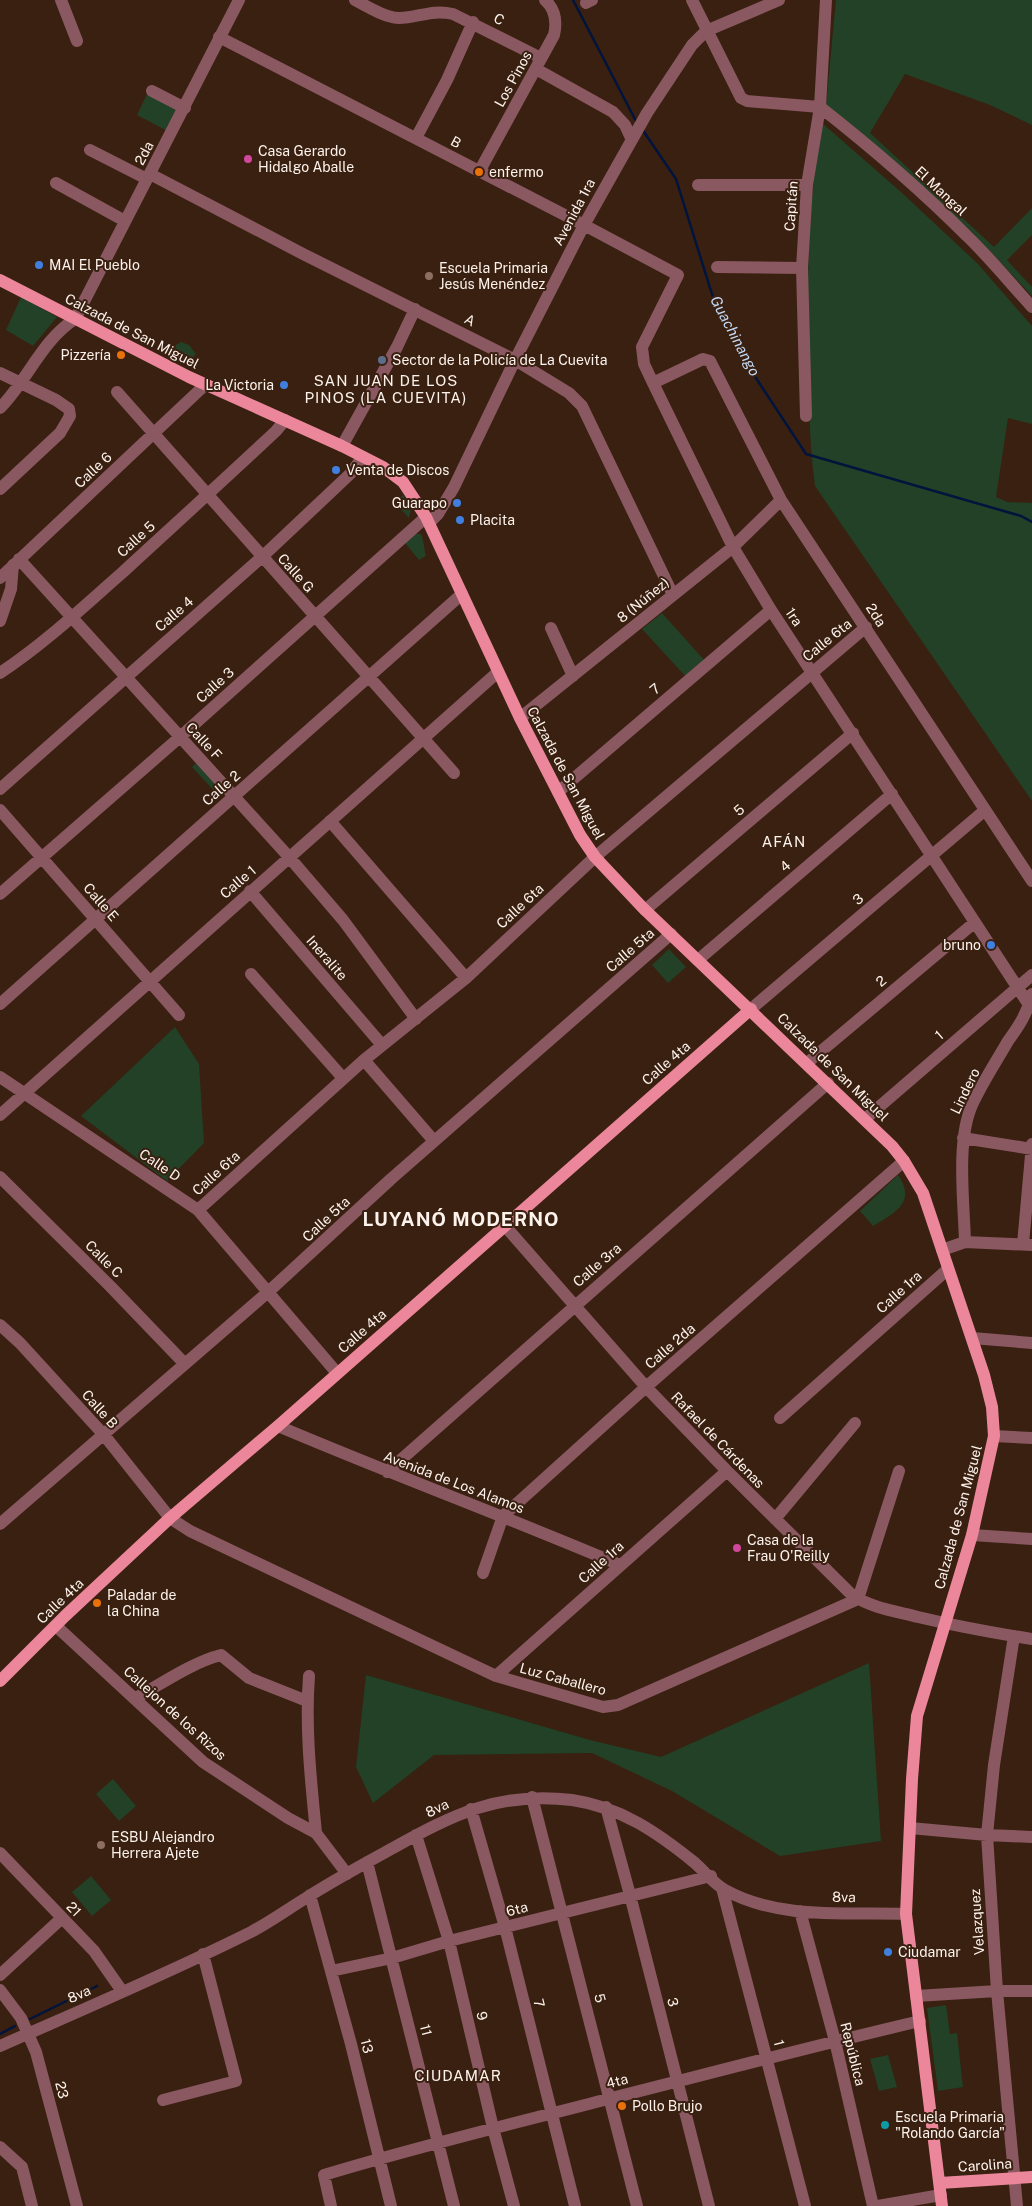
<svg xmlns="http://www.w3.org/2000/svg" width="1032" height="2206" font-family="'Public Sans',sans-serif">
	<rect width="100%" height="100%" fill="#392010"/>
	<path fill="#224126" d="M836,0H1032V125L990,105L905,74L870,133L994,247L1032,208V235L1007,260L1032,287V296L970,230L826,105Z
		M148,92L181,108L169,132L137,115Z
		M822,123L901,192L978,264L1032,326V424L1008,418L996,497L1007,502L1032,503V801L815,486C809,442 809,398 808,353C807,276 808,199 822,123Z
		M21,297L57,317L33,346L6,330Z
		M181,342L189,345L196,354L191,359L183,358L174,352V346Z
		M403,495L411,508L409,518L395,503Z
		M415,534H421C424,540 424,549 426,556L419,560L405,543Z
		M662,613L705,661L687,678L642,629Z
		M196,763L222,790L217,794L192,767Z
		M669,949L686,967L668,983L652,965Z
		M175,1027L199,1064L204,1143L167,1181L81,1116Z
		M898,1175C917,1202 895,1213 873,1226L860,1211Z
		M869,1663L881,1841L780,1856L672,1791L592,1753L434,1755L373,1803L356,1767L366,1675L590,1740L661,1757Z
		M113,1779L136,1806L119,1821L96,1794Z
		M91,1876L111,1900L92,1916L72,1892Z
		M946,2005L950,2034L957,2033L963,2087L938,2091L927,2008Z
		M888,2055L897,2087L879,2091L870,2059Z"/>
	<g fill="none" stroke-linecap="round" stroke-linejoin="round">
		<path stroke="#00143e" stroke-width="2.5" d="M573,0L637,123
			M642,129L676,179L716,307L754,375L806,454L1021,516L1032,522
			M30,2019L97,1986
			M0,2034L15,2026"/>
		<path stroke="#8a5861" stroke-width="12" d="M61,0L77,41
			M355,0C368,7 384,17 399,18C418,18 431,9 453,14L541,58
			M692,0L741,98L747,101L820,107
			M586,3L592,0
			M219,37L584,225L678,275L642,347L644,364L653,383L733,547L771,610L1029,1005
			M536,69L613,112L625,125L631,138
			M152,91L185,108
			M820,107C871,147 921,190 967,236C990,258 1011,284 1032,307
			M416,138L447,80L473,22
			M90,150L147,179
			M479,172L554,35C557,22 555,9 545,0
			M150,174L305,255L515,360L569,393L582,406L673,595
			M56,183L125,221
			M698,185H807
			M717,267L802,268
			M0,373L56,400L69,409L70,416L60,433L0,489
			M653,383L703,359L710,361L781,500L1032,881
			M117,392L454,773
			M0,408C27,381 42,340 75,319L239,0
			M806,416L802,268L807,185L820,107L826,0
			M342,446L397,347L415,309
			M429,523L438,514L454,487L515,360L584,225L647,113L692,45L706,31L779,0
			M19,559L289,857L343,920L416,1019
			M0,578L206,384
			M0,621L11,589L13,565
			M551,628L573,676
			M0,673C44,644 83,607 123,572C174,525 226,478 276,431L285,420
			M520,718L733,547L781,500
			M0,789L262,557L350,474L363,457
			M558,792L771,610
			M0,810L179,1015
			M330,821L466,978
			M250,891L382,1045
			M0,894L180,737L426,517
			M645,910L853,733
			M698,960L892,794
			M251,974L343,1078
			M0,1004L462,594
			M751,1009L984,811
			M364,1060L434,1141
			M807,1063L974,923
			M0,1077L198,1210L337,1373
			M0,1115L498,672
			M865,1119L1032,975
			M963,1138L1032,1149
			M0,1177L111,1287L185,1364
			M198,1210L364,1060L466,978L595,857L866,627
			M505,1226L646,1387L727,1471L852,1595C872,1608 895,1611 918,1617C956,1626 994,1633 1032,1639
			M965,1242C964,1203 956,1141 972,1105C982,1083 996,1062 1008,1041C1019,1026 1028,1012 1032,994
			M1023,1244L1032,1144
			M942,1250L965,1242L1032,1245
			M0,1325L20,1343L104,1435L170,1518L190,1531L496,1676L603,1707L618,1705L858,1599L899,1471
			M972,1338L1032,1343
			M780,1418L948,1269
			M278,1426C391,1474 507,1517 620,1565
			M994,1436L1032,1438
			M387,1472L828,1083
			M775,1519L855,1423
			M0,1524L267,1293L391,1179L671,934
			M972,1535L1032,1539
			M483,1573L503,1516L646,1387L904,1161
			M56,1626L203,1762L288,1818L316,1833L347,1874
			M1014,1636L994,1765L987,1835L997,1991L1017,2206
			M309,1676C305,1729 311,1781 316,1833
			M496,1676L727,1471
			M136,1698C161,1684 193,1662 221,1655L249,1678L307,1701
			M532,1797L637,2206
			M606,1807L630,1895L709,2206
			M471,1809L505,1927L575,2206
			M910,1828L987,1835L1032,1837
			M416,1835L449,1941L493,2128L514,2206
			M0,1853L94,1951L122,1991
			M367,1862L454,2206
			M722,1888L805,2206
			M310,1895L351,2044L391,2206
			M800,1911L835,2041L873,2206
			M331,1971L392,1958L449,1941L711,1876
			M0,1975L62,1918
			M0,1990L21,2018L36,2052L77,2206
			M916,1996L997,1991H1032
			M0,2046C84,2009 169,1973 251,1932C270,1922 288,1909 306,1898C334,1880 364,1864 393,1848C454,1814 500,1791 572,1800C621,1807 658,1833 695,1863C704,1871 714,1884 725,1890C779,1920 846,1912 906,1914
			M163,2100L236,2081L203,1954
			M0,2147L22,2167L32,2206
			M331,2206L324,2175C419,2146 516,2123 612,2098C715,2072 817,2045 920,2021
			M878,2206L941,2195"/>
		<path stroke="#ec879b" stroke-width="12" d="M0,280L189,377L342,446L383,467L403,482L426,517L520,718L580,835L595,857L643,908L892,1146L904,1161L923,1193L984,1375L992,1407L994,1436L972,1535L917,1716L912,1779L906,1914L942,2206
			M0,1681L65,1616L170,1518L278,1426L751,1009
			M940,2183L1032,2177"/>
	</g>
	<g fill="#d1479c" stroke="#392010" stroke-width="2">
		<circle cx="248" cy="159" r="5"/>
		<circle cx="737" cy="1548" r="5"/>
	</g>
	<g fill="#e8710a" stroke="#392010" stroke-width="2">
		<circle cx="479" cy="172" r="5"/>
		<circle cx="121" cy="355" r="5"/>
		<circle cx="97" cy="1603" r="5"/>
		<circle cx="622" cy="2106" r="5"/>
	</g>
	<g fill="#3f7fe0" stroke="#392010" stroke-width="2">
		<circle cx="39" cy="265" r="5"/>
		<circle cx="284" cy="385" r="5"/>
		<circle cx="336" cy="470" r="5"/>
		<circle cx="457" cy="503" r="5"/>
		<circle cx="460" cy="520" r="5"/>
		<circle cx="991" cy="945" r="5"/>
		<circle cx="888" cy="1952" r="5"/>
	</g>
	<g fill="#8d6e63" stroke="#392010" stroke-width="2">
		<circle cx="429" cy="276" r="5"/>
		<circle cx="101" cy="1845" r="5"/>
	</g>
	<circle fill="#5c6f8a" stroke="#392010" stroke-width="2" cx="382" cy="360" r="5"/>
	<circle fill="#0f9aa8" stroke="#392010" stroke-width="2" cx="885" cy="2125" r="5"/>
	<g text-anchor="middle" stroke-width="4" stroke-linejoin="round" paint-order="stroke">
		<g font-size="14" fill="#fdf2ec" stroke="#392010">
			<text transform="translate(499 19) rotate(28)" y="5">C</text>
			<text transform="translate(513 79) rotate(-61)" y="5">Los Pinos</text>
			<text transform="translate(456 142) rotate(28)" y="5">B</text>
			<text transform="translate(144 153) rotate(-62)" y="5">2da</text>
			<text transform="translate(941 191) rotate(43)" y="5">El Mangal</text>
			<text transform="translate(791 206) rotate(-86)" y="5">Capitán</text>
			<text transform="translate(574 212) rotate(-62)" y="5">Avenida 1ra</text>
			<text transform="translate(470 320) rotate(27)" y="5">A</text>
			<text transform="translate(132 331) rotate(27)" y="5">Calzada de San Miguel</text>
			<text transform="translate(93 470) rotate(-43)" y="5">Calle 6</text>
			<text transform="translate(136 539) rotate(-42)" y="5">Calle 5</text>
			<text transform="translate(296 573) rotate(48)" y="5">Calle G</text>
			<text transform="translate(643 600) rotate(-39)" y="5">8 (Núñez)</text>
			<text transform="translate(174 614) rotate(-41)" y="5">Calle 4</text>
			<text transform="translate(876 615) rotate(57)" y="5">2da</text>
			<text transform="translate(794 617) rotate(56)" y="5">1ra</text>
			<text transform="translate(827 640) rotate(-39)" y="5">Calle 6ta</text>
			<text transform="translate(215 685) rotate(-42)" y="5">Calle 3</text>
			<text transform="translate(655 689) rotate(-40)" y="5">7</text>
			<text transform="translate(204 741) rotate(47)" y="5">Calle F</text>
			<text transform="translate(566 773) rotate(62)" y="5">Calzada de San Miguel</text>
			<text transform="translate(221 788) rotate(-41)" y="5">Calle 2</text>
			<text transform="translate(739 810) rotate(-40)" y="5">5</text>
			<text transform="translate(785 866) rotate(-41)" y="5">4</text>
			<text transform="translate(238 882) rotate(-41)" y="5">Calle 1</text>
			<text transform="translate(858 899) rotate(-40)" y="5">3</text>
			<text transform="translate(101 902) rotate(49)" y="5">Calle E</text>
			<text transform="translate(520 906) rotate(-43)" y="5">Calle 6ta</text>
			<text transform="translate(630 950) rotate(-41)" y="5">Calle 5ta</text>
			<text transform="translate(327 958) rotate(49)" y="5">Ineralite</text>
			<text transform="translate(881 981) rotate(-40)" y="5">2</text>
			<text transform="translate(939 1035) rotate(-41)" y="5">1</text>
			<text transform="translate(666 1063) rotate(-41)" y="5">Calle 4ta</text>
			<text transform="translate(833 1067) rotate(44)" y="5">Calzada de San Miguel</text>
			<text transform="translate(965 1091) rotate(-64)" y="5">Lindero</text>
			<text transform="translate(160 1165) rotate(34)" y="5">Calle D</text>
			<text transform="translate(216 1173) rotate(-42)" y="5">Calle 6ta</text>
			<text transform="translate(326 1219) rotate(-43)" y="5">Calle 5ta</text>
			<text transform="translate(104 1259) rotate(45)" y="5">Calle C</text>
			<text transform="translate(597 1265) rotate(-41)" y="5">Calle 3ra</text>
			<text transform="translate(899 1292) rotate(-42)" y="5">Calle 1ra</text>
			<text transform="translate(362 1331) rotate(-41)" y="5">Calle 4ta</text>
			<text transform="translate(670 1346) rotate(-41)" y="5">Calle 2da</text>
			<text transform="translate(100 1409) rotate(48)" y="5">Calle B</text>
			<text transform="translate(718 1440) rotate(46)" y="5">Rafael de Cárdenas</text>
			<text transform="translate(454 1482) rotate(21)" y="5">Avenida de Los Alamos</text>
			<text transform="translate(958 1517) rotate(-75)" y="5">Calzada de San Miguel</text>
			<text transform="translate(601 1562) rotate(-42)" y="5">Calle 1ra</text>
			<text transform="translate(60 1601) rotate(-44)" y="5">Calle 4ta</text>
			<text transform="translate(563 1679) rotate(15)" y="5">Luz Caballero</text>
			<text transform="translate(175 1713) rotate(42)" y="5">Callejon de los Rizos</text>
			<text transform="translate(437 1808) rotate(-26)" y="5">8va</text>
			<text transform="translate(844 1897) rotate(1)" y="5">8va</text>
			<text transform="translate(74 1909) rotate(46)" y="5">21</text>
			<text transform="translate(517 1909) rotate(-14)" y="5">6ta</text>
			<text transform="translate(977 1922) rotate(-94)" y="5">Velazquez</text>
			<text transform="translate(79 1994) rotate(-24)" y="5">8va</text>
			<text transform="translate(600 1998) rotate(75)" y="5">5</text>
			<text transform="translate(673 2002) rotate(76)" y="5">3</text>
			<text transform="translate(539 2003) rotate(76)" y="5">7</text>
			<text transform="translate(482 2016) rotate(77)" y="5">9</text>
			<text transform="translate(426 2030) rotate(76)" y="5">11</text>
			<text transform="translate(779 2043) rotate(75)" y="5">1</text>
			<text transform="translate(367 2046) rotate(76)" y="5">13</text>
			<text transform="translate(853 2054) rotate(76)" y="5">República</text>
			<text transform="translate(617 2081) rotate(-15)" y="5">4ta</text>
			<text transform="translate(62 2090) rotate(75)" y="5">23</text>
			<text transform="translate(985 2165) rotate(-4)" y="5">Carolina</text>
		</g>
		<g font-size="14" fill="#fdf2ec" stroke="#392010" text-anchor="start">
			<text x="258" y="156">Casa Gerardo<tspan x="258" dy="16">Hidalgo Aballe</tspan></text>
			<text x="489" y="177">enfermo</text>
			<text x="49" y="270">MAI El Pueblo</text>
			<text x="439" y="273">Escuela Primaria<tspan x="439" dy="16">Jesús Menéndez</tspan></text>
			<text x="111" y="360" text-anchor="end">Pizzería</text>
			<text x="392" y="365">Sector de la Policía de La Cuevita</text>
			<text x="274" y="390" text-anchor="end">La Victoria</text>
			<text x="346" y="475">Venta de Discos</text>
			<text x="447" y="508" text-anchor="end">Guarapo</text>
			<text x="470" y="525">Placita</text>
			<text x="981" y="950" text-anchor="end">bruno</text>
			<text x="747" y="1545">Casa de la<tspan x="747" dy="16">Frau O'Reilly</tspan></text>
			<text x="107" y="1600">Paladar de<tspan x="107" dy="16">la China</tspan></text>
			<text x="111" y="1842">ESBU Alejandro<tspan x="111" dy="16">Herrera Ajete</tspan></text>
			<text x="898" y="1957">Ciudamar</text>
			<text x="632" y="2111">Pollo Brujo</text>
			<text x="895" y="2122">Escuela Primaria<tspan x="895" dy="16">"Rolando García"</tspan></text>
		</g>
		<g font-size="15" font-style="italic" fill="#c3d8f6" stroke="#392010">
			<text transform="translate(735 336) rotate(62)" y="5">Guachinango</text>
		</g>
		<g font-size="15" letter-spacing="1" fill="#fdf2ec" stroke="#392010">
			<text x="386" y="386">SAN JUAN DE LOS<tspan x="386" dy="17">PINOS (LA CUEVITA)</tspan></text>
			<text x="784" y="847">AFÁN</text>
			<text x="458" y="2081">CIUDAMAR</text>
		</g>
		<g font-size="19" font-weight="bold" letter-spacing="1" fill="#fdf2ec" stroke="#392010">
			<text x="461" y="1226">LUYANÓ MODERNO</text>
		</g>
	</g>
</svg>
